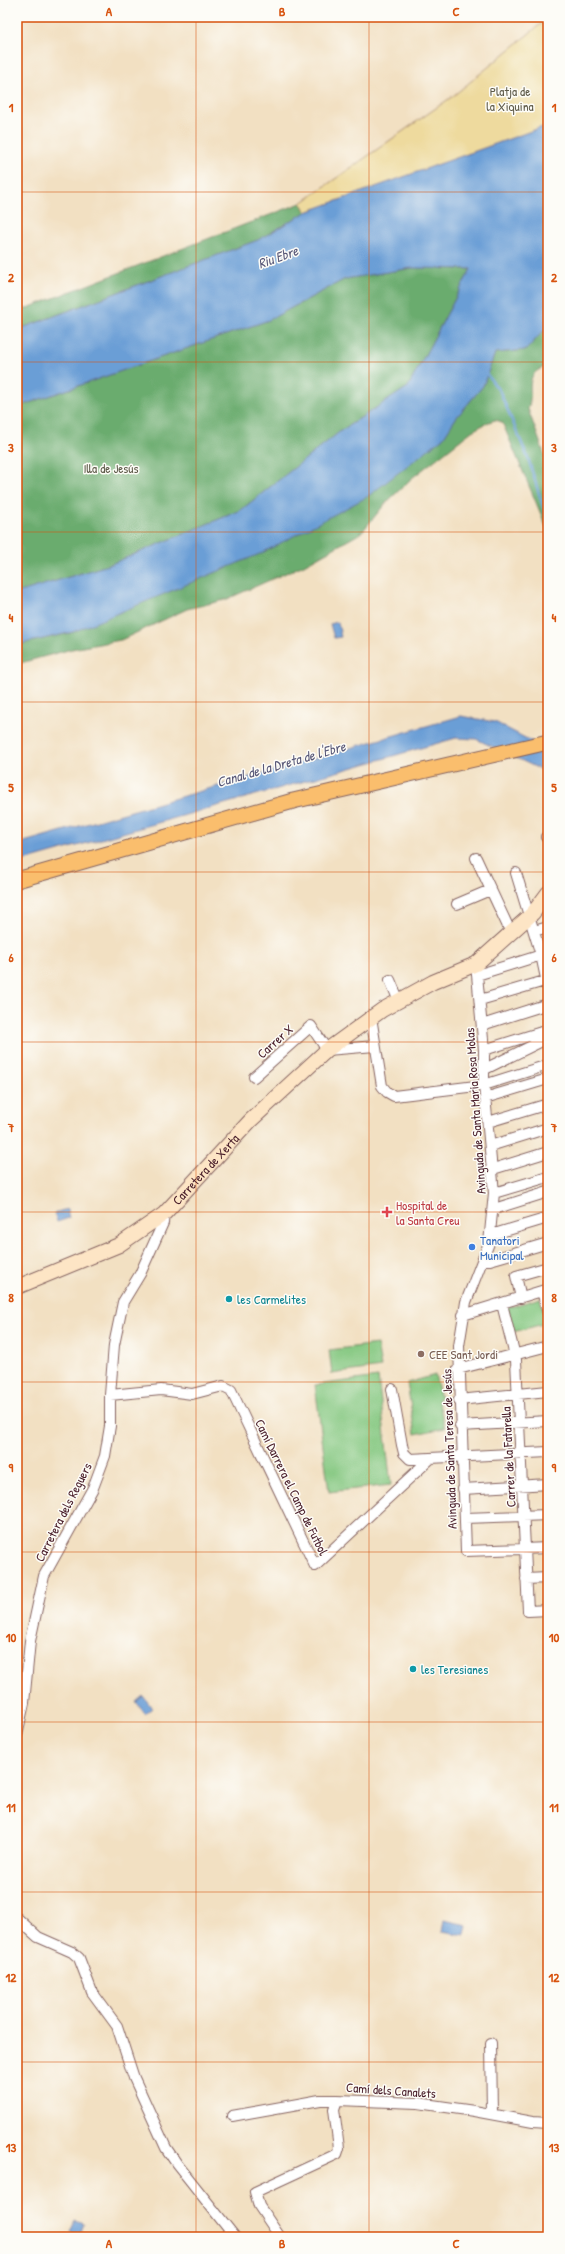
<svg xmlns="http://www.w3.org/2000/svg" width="565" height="2254" font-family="'Patrick Hand',sans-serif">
	<rect width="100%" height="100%" fill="#fdfcf7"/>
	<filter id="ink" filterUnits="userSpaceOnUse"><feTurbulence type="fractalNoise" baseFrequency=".025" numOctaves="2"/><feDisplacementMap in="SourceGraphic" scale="8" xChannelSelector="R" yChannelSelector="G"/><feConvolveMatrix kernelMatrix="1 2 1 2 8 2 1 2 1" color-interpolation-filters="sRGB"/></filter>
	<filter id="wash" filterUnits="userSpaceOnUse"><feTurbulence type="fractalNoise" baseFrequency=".012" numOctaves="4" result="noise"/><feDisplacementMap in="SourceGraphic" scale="16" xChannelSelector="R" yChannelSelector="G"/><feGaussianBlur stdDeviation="0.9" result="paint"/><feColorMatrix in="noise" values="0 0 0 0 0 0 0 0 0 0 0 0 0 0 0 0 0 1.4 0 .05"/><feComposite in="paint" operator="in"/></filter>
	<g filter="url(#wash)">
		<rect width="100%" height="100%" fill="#f2e0c2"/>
		<path fill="#84c780" stroke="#677356" d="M540,1298L547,1323L513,1332L507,1308Z
			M377,1344L381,1367L332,1374L329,1350Z
			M435,1375L441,1398L438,1399L445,1428L415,1434L407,1383Z
			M378,1377L391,1485L329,1492L315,1385Z"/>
		<path fill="#6bac6e" stroke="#5a664c" d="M301,203L306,212L258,240L17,330V312Z
			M412,268L471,269L408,387L342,430L241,510L111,564L17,593V407L269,320L345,279Z
			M548,326V366C521,374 535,390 528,409L548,464V531L502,422L495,420L489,422L472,431L412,478L386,503L361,533L304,565L225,600L187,609L121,640L72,649L17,664V645L74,632L443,438L456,418L483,386L495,353L526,350Z"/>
		<path fill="#eeda9e" stroke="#9c7c64" d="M548,18V125L306,212L301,203L453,96Z"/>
		<path fill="#6a9ed6" stroke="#5a5e80" d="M548,125V326L526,350L495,353L483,386L456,418L443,438L367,497L262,553L73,632L17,645V593L111,564L241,510L342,430L408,387L471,269L412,268L345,279L269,320L17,407V330L258,240L306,212Z
			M338,622L341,637L334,638L330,624Z
			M461,716L495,722L548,750V773L476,739L456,738L17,863V844Z
			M67,1209L69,1218L57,1222L54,1213Z
			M143,1696L152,1708L145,1714L136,1702Z
			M444,1920L467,1925L465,1935L442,1931Z
			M76,2221L84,2224L79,2236H76L71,2232Z"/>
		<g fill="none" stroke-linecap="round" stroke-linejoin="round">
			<path stroke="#6a9ed6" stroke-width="2.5" d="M486,373L500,392L528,458L548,523"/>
		</g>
	</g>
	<g filter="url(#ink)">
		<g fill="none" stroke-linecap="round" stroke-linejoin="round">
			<defs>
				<path id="minor" d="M546,837L548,838
					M476,858L511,933
					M516,873L541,955L548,988
					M457,904L490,890
					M534,931L548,927
					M476,964L484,1050V1085L494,1193L489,1243L466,1302L459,1346L466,1551L548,1548
					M477,975L548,953
					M390,980L399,1001
					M480,1000L548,980
					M371,1017L382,1086L387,1092L394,1096L484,1085L548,1065
					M482,1025L548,1004
					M484,1050L548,1030
					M485,1069L548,1038
					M254,1077L311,1026L327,1050L375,1046
					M485,1098L548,1079
					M488,1122L548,1104
					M490,1146L548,1128
					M493,1169L548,1152
					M494,1193L548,1177
					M494,1209L548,1192
					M491,1235L548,1218
					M483,1260H490L548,1243
					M542,1291L548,1313
					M521,1298L516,1276L548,1267
					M502,1304L516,1360L528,1611L548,1610
					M463,1315L548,1289
					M458,1369L548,1346
					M392,1389L402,1445L404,1453L410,1459L548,1452
					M110,1395L161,1390L192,1394L223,1386L231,1390L315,1566L431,1458
					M459,1400L548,1391
					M460,1426L548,1421
					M463,1489L548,1484
					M465,1518L548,1515
					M526,1579L548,1578
					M17,1735L24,1703L30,1641L44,1576L93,1488L105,1456L110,1426V1395L114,1345L123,1302L140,1274L163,1223L164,1214
					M17,1918L38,1937L72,1952L79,1958L92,1992L117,2026L134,2078L166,2148L177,2164L235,2237
					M491,2043L492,2114
					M232,2116L320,2100H337L418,2103L474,2111L533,2122L548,2123
					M280,2237L259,2206L255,2192L337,2154L339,2148L334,2109L337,2100"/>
				<g id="secondary">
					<path id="s1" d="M17,1287L119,1245L164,1214L251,1120L327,1050L382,1010L433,982L476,964L533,913L548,893"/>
				</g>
				<path id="primary" d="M17,880L293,801L548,742"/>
			</defs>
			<use href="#minor" stroke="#856360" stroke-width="12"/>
			<use href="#secondary" stroke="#856360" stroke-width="16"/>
			<use href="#primary" stroke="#856360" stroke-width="17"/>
			<use href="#minor" stroke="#fff" stroke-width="10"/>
			<use href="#secondary" stroke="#fde5c5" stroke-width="14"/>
			<use href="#primary" stroke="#fabe6d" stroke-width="15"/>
		</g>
	</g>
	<path fill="none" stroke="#d8530f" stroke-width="1" stroke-opacity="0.55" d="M196,17V2237M369,17V2237M17,192H548M17,362H548M17,532H548M17,702H548M17,872H548M17,1042H548M17,1212H548M17,1382H548M17,1552H548M17,1722H548M17,1892H548M17,2062H548"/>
	<path fill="#e0444e" stroke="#fdfcf7" stroke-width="1.5" d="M385 1206h4v4h4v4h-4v4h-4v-4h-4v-4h4z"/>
	<circle fill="#3f7fe0" stroke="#fdfcf7" stroke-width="1.5" cx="472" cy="1247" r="4"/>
	<g fill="#0f9aa8" stroke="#fdfcf7" stroke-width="1.5">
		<circle cx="229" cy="1299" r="4"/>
		<circle cx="413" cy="1669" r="4"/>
	</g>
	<circle fill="#8d6e63" stroke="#fdfcf7" stroke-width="1.5" cx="421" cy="1354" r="4"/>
	<g text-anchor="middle" stroke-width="3" stroke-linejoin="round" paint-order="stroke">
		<g font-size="13" fill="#5e5a49" stroke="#fdfcf7">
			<text x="510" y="96">Platja de<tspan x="510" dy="15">la Xiquina</tspan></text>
			<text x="111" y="473">Illa de Jesús</text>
		</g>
		<g font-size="13" fill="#4a1f2b" stroke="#fdfcf7">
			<text transform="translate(275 1041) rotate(-42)" y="5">Carrer X</text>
			<text transform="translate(475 1111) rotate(-94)" y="5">Avinguda de Santa Maria Rosa Molas</text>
			<text dy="5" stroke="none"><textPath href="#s1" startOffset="226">Carretera de Xerta</textPath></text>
			<text transform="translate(449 1449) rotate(-92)" y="5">Avinguda de Santa Teresa de Jesús</text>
			<text transform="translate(508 1457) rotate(-93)" y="5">Carrer de la Fatarella</text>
			<text transform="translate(292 1487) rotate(64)" y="5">Camí Darrera el Camp de Futbol</text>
			<text transform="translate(63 1512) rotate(-63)" y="5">Carretera dels Reguers</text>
			<text transform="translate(391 2090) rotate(4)" y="5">Camí dels Canalets</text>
		</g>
		<g font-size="13" fill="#be3a42" stroke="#fdfcf7" text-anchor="start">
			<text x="396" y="1210">Hospital de<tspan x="396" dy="15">la Santa Creu</tspan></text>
		</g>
		<g font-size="13" fill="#366cbe" stroke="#fdfcf7" text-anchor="start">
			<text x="480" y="1245">Tanatori<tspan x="480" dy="15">Municipal</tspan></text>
		</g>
		<g font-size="13" fill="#0d838f" stroke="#fdfcf7" text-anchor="start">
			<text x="237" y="1304">les Carmelites</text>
			<text x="421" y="1674">les Teresianes</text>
		</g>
		<g font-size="13" fill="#785e54" stroke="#fdfcf7" text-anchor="start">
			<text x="429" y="1359">CEE Sant Jordi</text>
		</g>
		<g font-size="14" font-style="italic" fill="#585878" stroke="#fdfcf7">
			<text transform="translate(278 257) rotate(-20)" y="5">Riu Ebre</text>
			<text transform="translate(281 764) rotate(-16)" y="5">Canal de la Dreta de l'Ebre</text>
		</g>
	</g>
	<rect width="565" height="2254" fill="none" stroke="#fdfcf7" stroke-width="44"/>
	<rect x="22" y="22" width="521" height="2210" fill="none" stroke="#d8530f" stroke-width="1.5"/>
	<g font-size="13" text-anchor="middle" font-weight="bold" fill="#d8530f">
		<text x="109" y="16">A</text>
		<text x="282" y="16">B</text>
		<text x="456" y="16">C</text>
		<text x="11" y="112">1</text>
		<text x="554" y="112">1</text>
		<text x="11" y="282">2</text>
		<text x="554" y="282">2</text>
		<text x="11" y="452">3</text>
		<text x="554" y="452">3</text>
		<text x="11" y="622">4</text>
		<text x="554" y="622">4</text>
		<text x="11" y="792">5</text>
		<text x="554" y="792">5</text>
		<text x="11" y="962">6</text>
		<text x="554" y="962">6</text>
		<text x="11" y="1132">7</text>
		<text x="554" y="1132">7</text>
		<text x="11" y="1302">8</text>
		<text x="554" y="1302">8</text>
		<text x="11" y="1472">9</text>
		<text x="554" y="1472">9</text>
		<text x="11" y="1642">10</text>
		<text x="554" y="1642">10</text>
		<text x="11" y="1812">11</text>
		<text x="554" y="1812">11</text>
		<text x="11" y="1982">12</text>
		<text x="554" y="1982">12</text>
		<text x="11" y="2152">13</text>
		<text x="554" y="2152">13</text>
		<text x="109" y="2248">A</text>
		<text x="282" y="2248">B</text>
		<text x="456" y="2248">C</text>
	</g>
</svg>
